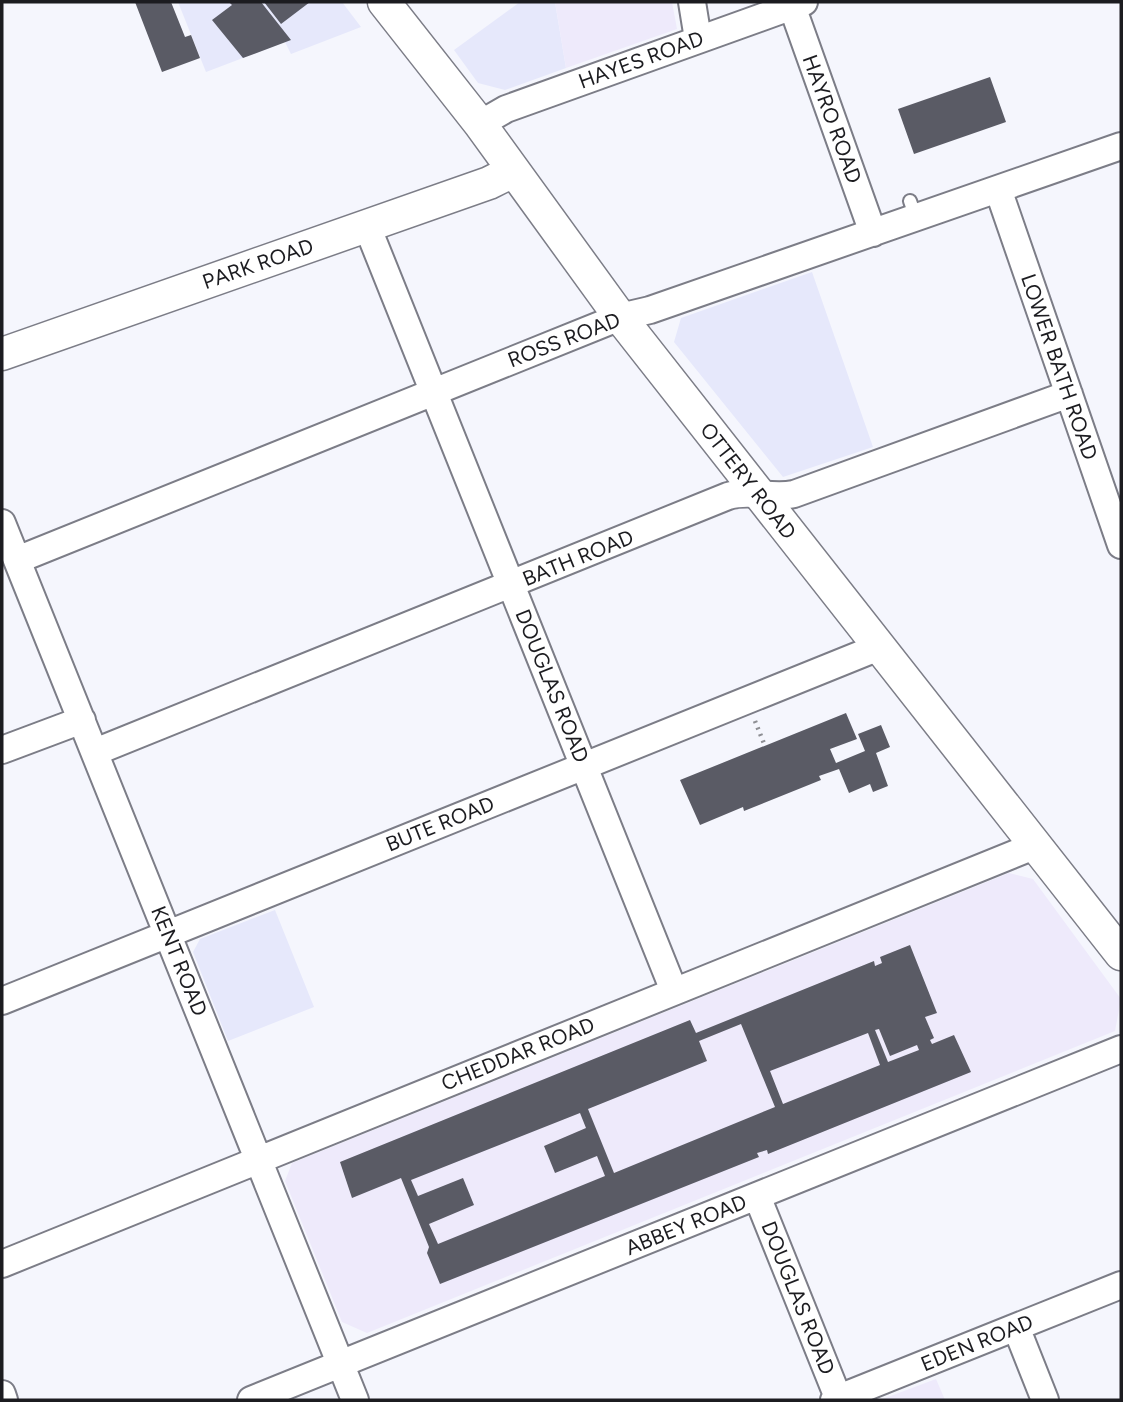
<svg xmlns="http://www.w3.org/2000/svg" width="1123" height="1402" font-family="Figtree,sans-serif">
	<rect width="100%" height="100%" fill="#f5f6fd"/>
	<path fill="#e6e8fb" d="M178,2H342L361,27L291,54L285,42L206,72Z
		M520,2H555L566,68L505,90L478,83L454,50Z
		M812,272L873,447L783,477L674,342L681,318Z
		M275,910L314,1007L228,1041L193,952L200,939Z"/>
	<path fill="#eeeafb" d="M555,2H672L677,29L566,68Z
		M1009,873L1033,879L1121,999L1115,1031L367,1333L342,1322L285,1181L292,1163Z
		M936,1379L945,1400H880Z"/>
	<path fill="#5a5b65" fill-rule="evenodd" d="M135,2H171L185,37L191,35L200,58L162,72Z
		M229,2H261L291,40L243,58L212,20L232,5Z
		M264,2H310L281,24Z
		M990,77L1006,122L914,154L898,109Z
		M846,713L857,739L830,749L836,763L865,751L858,734L881,725L890,747L876,753L888,786L873,792L870,784L849,793L839,769L819,776L821,780L744,811L743,807L700,825L680,780Z
		M910,945L937,1013L925,1017L934,1038L930,1040L932,1044L954,1035L971,1072L768,1154L767,1150L757,1153L759,1157L440,1284L427,1253L429,1247L401,1178L352,1198L340,1162L690,1020L696,1033L874,961L875,966L882,963L880,957ZM741,1024L775,1107L614,1173L588,1109L707,1061L699,1041ZM879,1029L890,1056L917,1045L919,1050L888,1062L875,1030ZM868,1033L880,1065L783,1104L770,1071ZM580,1113L586,1128L544,1146L555,1173L597,1156L605,1176L438,1244L429,1224L474,1205L463,1178L418,1196L411,1180Z"/>
	<g fill="none" stroke-linecap="round" stroke-linejoin="round">
		<defs>
			<path id="service" d="M910,201L916,218"/>
			<path id="minor" d="M692,2L698,39
				M792,6L873,233
				M480,124L506,109L804,2
				M998,189L1121,545
				M367,226L674,991
				M2,523L355,1400
				M17,560L620,317L650,310L1121,146
				M2,750L82,720
				M95,752L728,496C750,489 771,499 794,494L1069,394
				M2,1001L879,647
				M757,1196L839,1400
				M2,1264L1034,846
				M1016,1327L1045,1400
				M2,1394L4,1400
				M251,1400L1121,1049
				M834,1400L1121,1285"/>
			<path id="tertiary" d="M384,2L480,124L620,317L1121,954
				M2,354L489,183L513,171"/>
		</defs>
		<use href="#service" stroke="#7c7d87" stroke-width="16"/>
		<use href="#minor" stroke="#7c7d87" stroke-width="30"/>
		<use href="#tertiary" stroke="#7c7d87" stroke-width="35"/>
		<path stroke="#8d8e93" stroke-width="4.5" stroke-dasharray="2 5" stroke-linecap="butt" d="M755,721L765,746"/>
		<use href="#service" stroke="#fff" stroke-width="12"/>
		<use href="#minor" stroke="#fff" stroke-width="26"/>
		<use href="#tertiary" stroke="#fff" stroke-width="32"/>
	</g>
	<g text-anchor="middle" stroke-width="7" stroke-linejoin="round" paint-order="stroke">
		<g font-size="21" fill="#1c1c20" stroke="#fff">
			<text transform="translate(641 60) rotate(-20)" y="7">HAYES ROAD</text>
			<text transform="translate(832 119) rotate(70)" y="7">HAYRO ROAD</text>
			<text transform="translate(258 264) rotate(-19)" y="7">PARK ROAD</text>
			<text transform="translate(564 340) rotate(-21)" y="7">ROSS ROAD</text>
			<text transform="translate(1059 367) rotate(71)" y="7">LOWER BATH ROAD</text>
			<text transform="translate(748 481) rotate(52)" y="7">OTTERY ROAD</text>
			<text transform="translate(578 558) rotate(-22)" y="7">BATH ROAD</text>
			<text transform="translate(552 686) rotate(68)" y="7">DOUGLAS ROAD</text>
			<text transform="translate(440 824) rotate(-22)" y="7">BUTE ROAD</text>
			<text transform="translate(179 961) rotate(68)" y="7">KENT ROAD</text>
			<text transform="translate(518 1054) rotate(-22)" y="7">CHEDDAR ROAD</text>
			<text transform="translate(686 1225) rotate(-22)" y="7">ABBEY ROAD</text>
			<text transform="translate(798 1298) rotate(68)" y="7">DOUGLAS ROAD</text>
			<text transform="translate(977 1343) rotate(-22)" y="7">EDEN ROAD</text>
		</g>
	</g>
	<rect width="1123" height="1402" fill="none" stroke="#1c1c20" stroke-width="7"/>
</svg>
